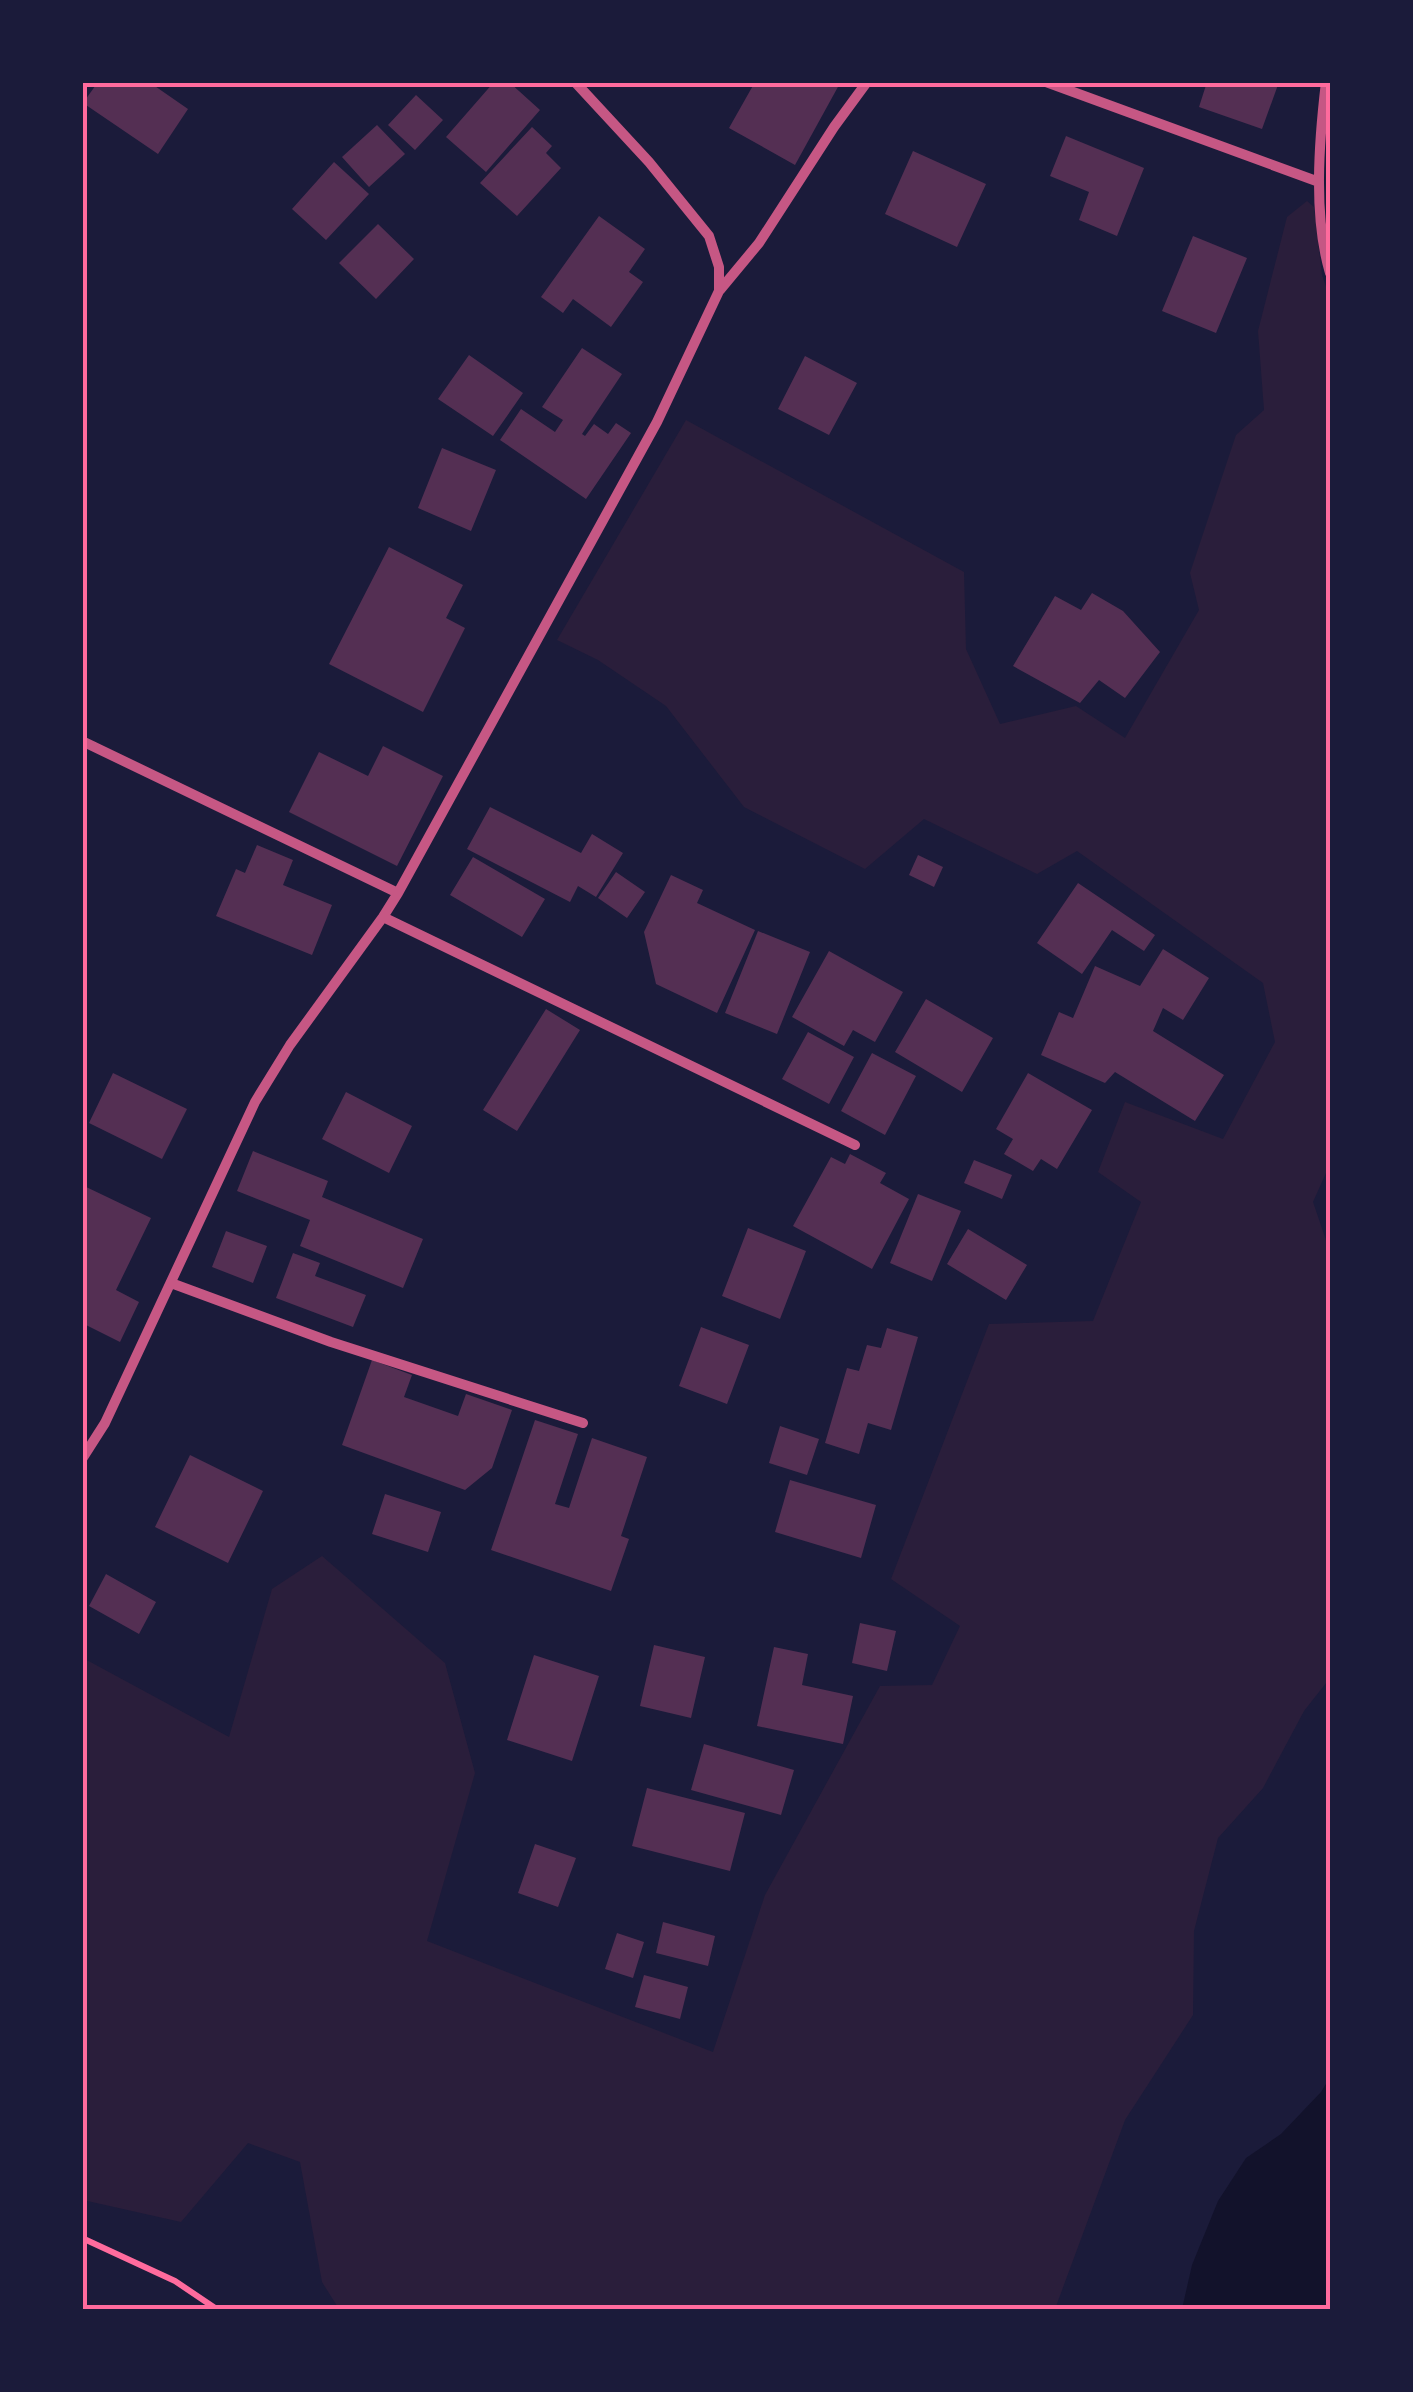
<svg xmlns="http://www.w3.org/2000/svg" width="1413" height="2392" font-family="Montserrat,sans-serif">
	<rect width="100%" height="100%" fill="#1b1b3a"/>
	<path fill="#2a1e3b" d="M1307,201L1314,207L1322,275L1330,298V1164L1313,1202L1330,1252V1678L1304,1711L1263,1788L1218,1838L1194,1931L1193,2015L1125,2120L1055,2309H339L322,2282L300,2162L248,2143L181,2222L83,2200V1658L229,1737L272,1589L322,1556L445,1663L475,1773L427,1941L713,2052L765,1895L880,1686L932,1685L960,1626L891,1579L989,1324L1093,1321L1141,1202L1098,1172L1125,1102L1223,1139L1275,1042L1263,983L1077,851L1037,874L924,819L865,869L744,807L666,706L598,660L557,640L686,420L964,572L966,649L1000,724L1076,706L1125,738L1199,610L1190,573L1236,435L1264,410L1258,331L1287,217Z"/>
	<path fill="#12122b" d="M1330,2077V2309H1182L1192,2265L1218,2201L1246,2158L1281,2134L1321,2092Z"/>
	<path fill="#542f53" d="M98,82H149L188,109L158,154L83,103Z
		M494,82H509L540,110L486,172L446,137Z
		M755,82H834L839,85L795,165L729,128Z
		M1207,82H1279L1262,129L1199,107Z
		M416,95L443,120L415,150L388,125Z
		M377,125L405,154L369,187L342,157Z
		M532,127L552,146L546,153L561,168L517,216L480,183Z
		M1066,136L1144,168L1117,236L1079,220L1089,192L1050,176Z
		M913,151L986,184L957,247L885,214Z
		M334,162L369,194L326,240L292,209Z
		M599,216L645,249L629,272L643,282L611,327L573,299L563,313L541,297Z
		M378,224L414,259L376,299L339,263Z
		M1193,236L1247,258L1216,333L1162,311Z
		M582,348L622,374L582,434L585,436L594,424L608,434L616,423L631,433L586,499L500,440L521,409L555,432L563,420L542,407Z
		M469,355L523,393L493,436L438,399Z
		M805,356L857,383L829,435L778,409Z
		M442,448L496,470L471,531L418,508Z
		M389,547L463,585L446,618L465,628L423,712L329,664Z
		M1092,593L1123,611L1160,652L1125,698L1099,680L1080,703L1013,666L1055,596L1081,610Z
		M383,746L443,776L397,866L289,812L319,752L368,776Z
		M490,807L581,853L592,834L623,853L596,897L578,886L570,902L467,849Z
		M257,845L293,860L283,885L332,905L312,955L216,916L236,869L245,873Z
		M918,855L943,867L934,887L909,875Z
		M473,857L545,899L522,937L450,895Z
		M616,872L645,892L627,918L598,898Z
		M671,875L703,890L697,903L755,930L717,1013L656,984L644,932Z
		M1078,883L1155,935L1144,951L1112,930L1082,974L1037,943Z
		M758,931L810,952L777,1034L725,1013Z
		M1163,949L1209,978L1183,1020L1163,1008L1153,1031L1224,1075L1195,1121L1115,1072L1105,1083L1041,1055L1059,1012L1073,1018L1095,966L1140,986Z
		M829,951L903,992L875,1042L853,1030L844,1046L792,1017Z
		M926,999L993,1038L962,1092L895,1052Z
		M546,1009L580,1030L517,1131L483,1110Z
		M808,1032L854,1057L829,1104L782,1079Z
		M872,1053L916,1076L885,1135L841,1111Z
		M113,1073L187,1109L162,1159L89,1123Z
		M1028,1073L1092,1110L1057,1169L1041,1159L1033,1171L1004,1154L1013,1139L996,1129Z
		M346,1092L412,1126L389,1173L322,1139Z
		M253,1151L328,1181L322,1197L423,1239L403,1288L300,1246L310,1220L237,1191Z
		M850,1154L886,1173L880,1183L909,1199L872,1269L793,1226L831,1157L845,1164Z
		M974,1160L1012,1175L1002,1199L964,1183Z
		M82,1185L151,1218L116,1290L139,1302L120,1342L82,1323Z
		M918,1194L961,1211L932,1281L890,1263Z
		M748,1228L806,1251L780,1319L722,1296Z
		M968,1229L1027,1265L1006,1300L947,1264Z
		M226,1231L267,1246L253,1283L212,1267Z
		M293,1253L320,1263L315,1276L366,1295L353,1327L276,1298Z
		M701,1327L749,1345L727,1404L679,1386Z
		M887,1328L918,1337L891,1430L868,1423L859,1454L825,1443L847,1368L859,1371L867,1345L881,1348Z
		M372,1360L412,1375L404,1397L458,1416L466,1394L512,1410L492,1468L465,1490L342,1445Z
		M535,1420L578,1434L555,1504L569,1508L592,1438L647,1457L621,1536L629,1539L611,1591L491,1550Z
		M780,1426L819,1439L807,1475L769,1463Z
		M190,1455L263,1491L228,1563L155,1527Z
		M790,1480L876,1505L861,1558L775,1532Z
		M385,1494L441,1512L428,1552L372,1534Z
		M106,1574L156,1602L139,1634L89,1606Z
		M860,1623L896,1631L887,1671L852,1663Z
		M654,1645L705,1657L691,1718L640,1706Z
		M774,1647L808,1654L802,1685L853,1696L843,1744L757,1726Z
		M534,1655L599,1676L572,1761L507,1740Z
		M704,1744L794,1770L781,1815L691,1790Z
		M647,1788L745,1813L730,1871L632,1846Z
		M535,1844L576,1858L558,1907L518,1893Z
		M663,1922L715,1936L708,1966L656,1953Z
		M617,1933L644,1942L633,1978L605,1969Z
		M644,1975L688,1987L680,2019L635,2007Z"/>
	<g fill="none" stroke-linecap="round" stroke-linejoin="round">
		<path stroke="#ff6b9d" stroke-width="6" d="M82,2238L175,2281L218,2310"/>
		<path stroke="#c65784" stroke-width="10" d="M1046,82L1319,182
			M1326,82C1319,141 1313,216 1330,273
			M720,290L759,243L834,127L867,82
			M82,741L398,893
			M383,917L855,1145
			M171,1283L331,1342L583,1423
			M82,1459L105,1423L255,1102L290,1045L383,917L398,893L657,422L719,291V267L709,236L649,162L575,82"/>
	</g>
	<rect width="1413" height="2392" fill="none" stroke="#1b1b3a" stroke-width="170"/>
	<rect x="85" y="85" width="1243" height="2222" fill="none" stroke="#ff6b9d" stroke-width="4"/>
</svg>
